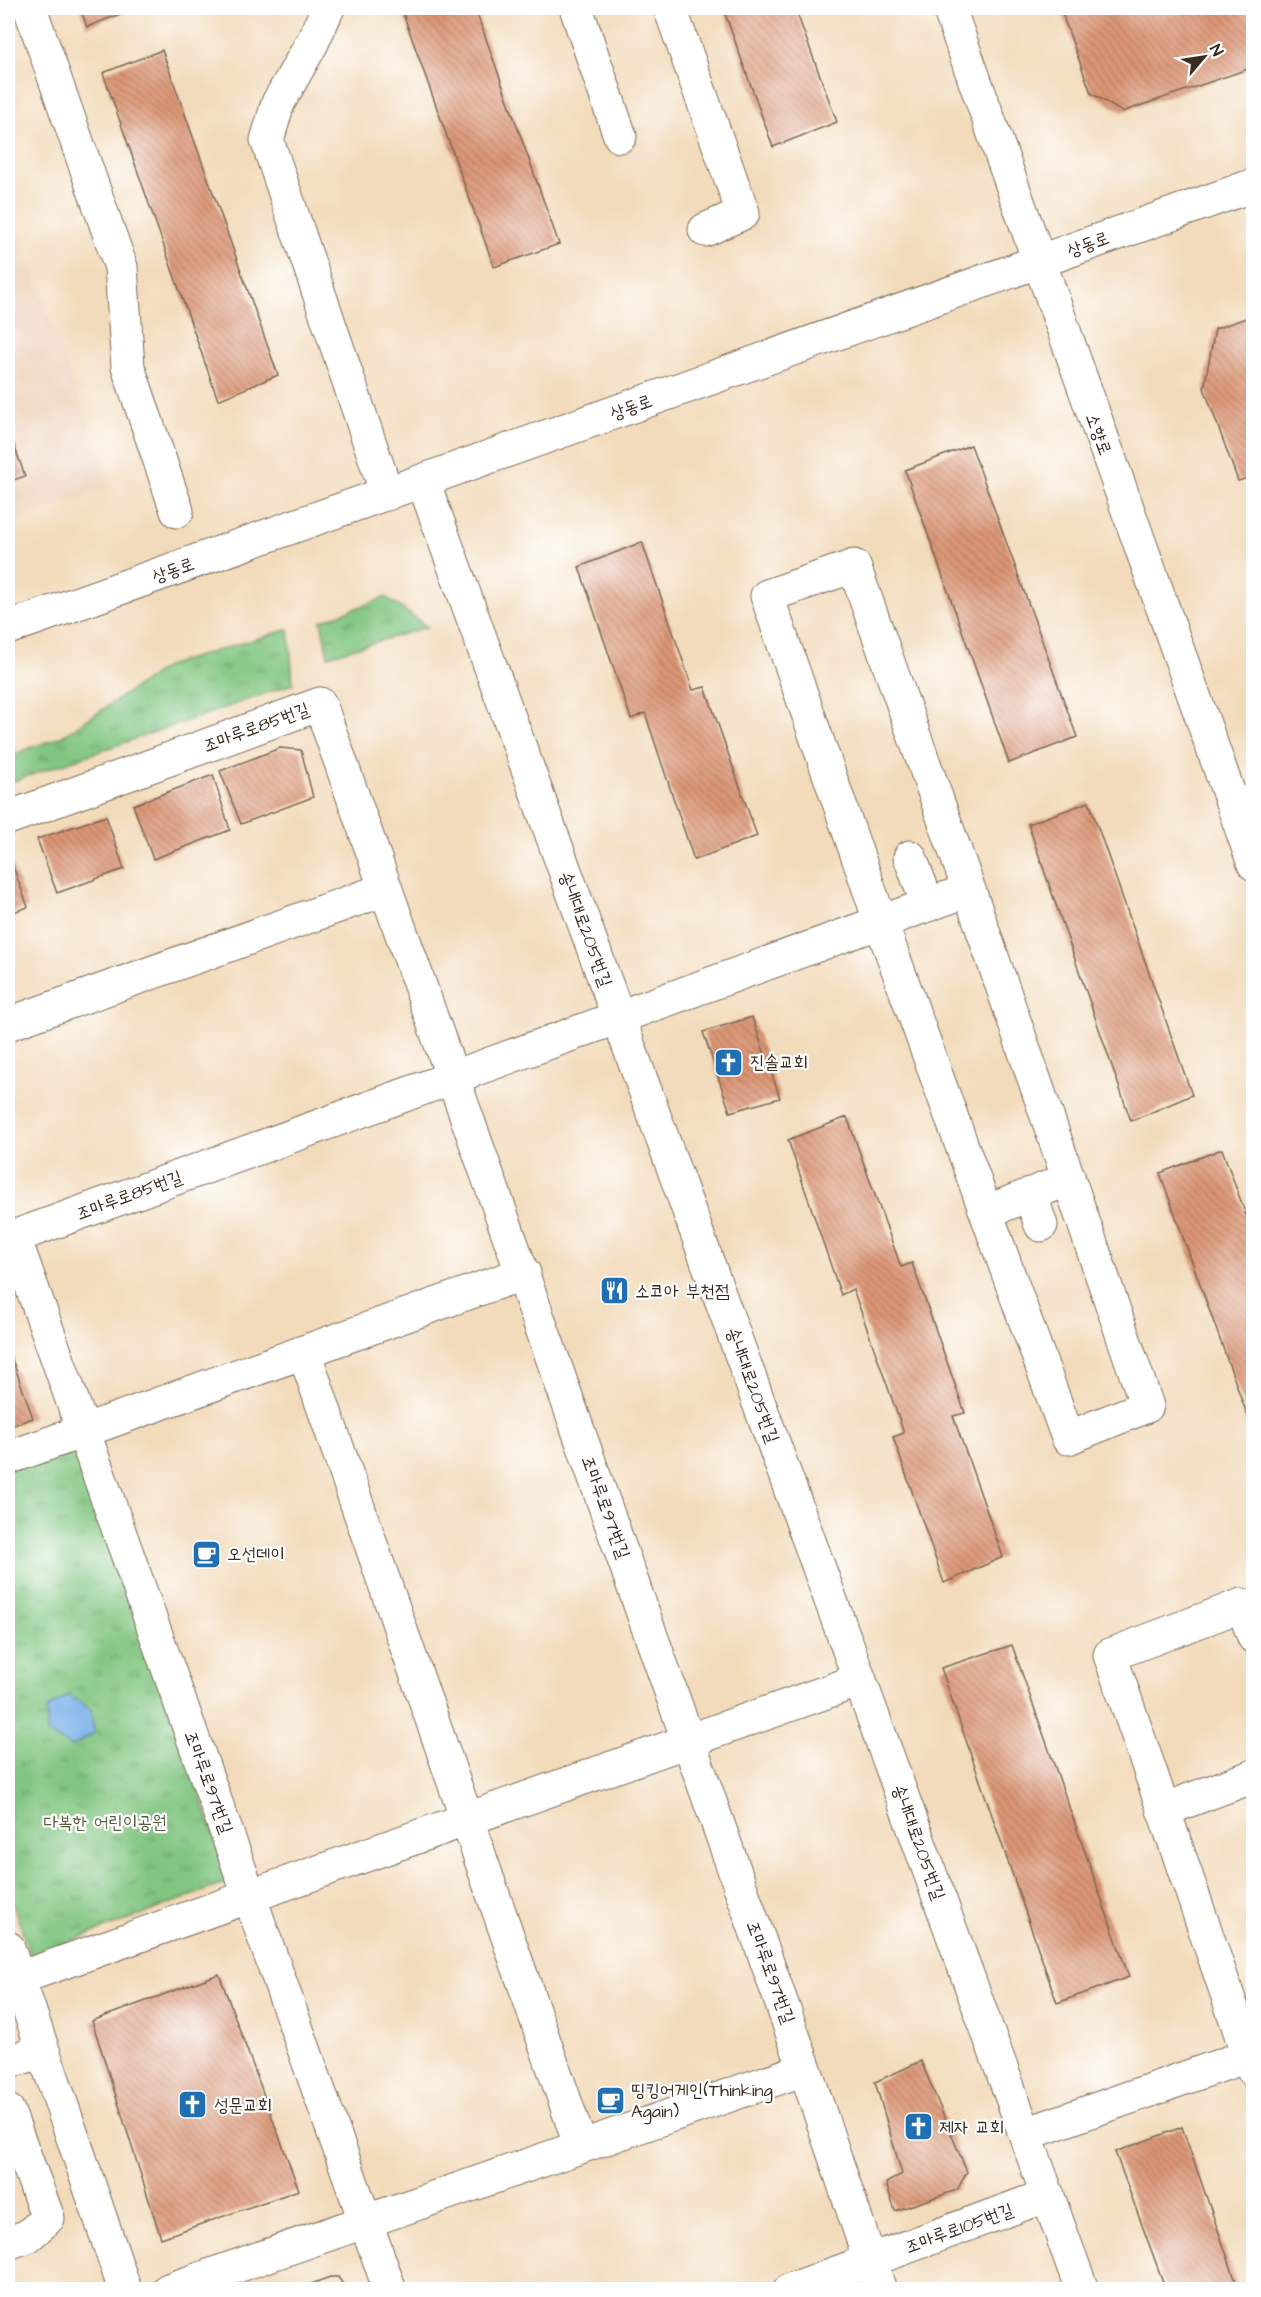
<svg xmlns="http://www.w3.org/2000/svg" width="1261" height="2297" font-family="'Architects Daughter','Poor Story',sans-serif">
	<defs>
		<pattern id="park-tufts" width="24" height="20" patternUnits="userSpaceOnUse" patternTransform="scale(1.5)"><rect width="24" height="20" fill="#80c580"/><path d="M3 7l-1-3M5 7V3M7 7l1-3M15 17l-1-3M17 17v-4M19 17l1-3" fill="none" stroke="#6aa068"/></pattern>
		<pattern id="building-back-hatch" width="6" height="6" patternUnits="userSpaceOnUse" patternTransform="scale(1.5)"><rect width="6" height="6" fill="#dc9676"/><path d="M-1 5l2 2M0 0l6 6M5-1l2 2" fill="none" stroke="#b47b60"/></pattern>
	</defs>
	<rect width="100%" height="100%" fill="#fff"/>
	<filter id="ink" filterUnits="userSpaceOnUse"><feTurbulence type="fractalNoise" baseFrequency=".0167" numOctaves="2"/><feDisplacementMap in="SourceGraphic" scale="12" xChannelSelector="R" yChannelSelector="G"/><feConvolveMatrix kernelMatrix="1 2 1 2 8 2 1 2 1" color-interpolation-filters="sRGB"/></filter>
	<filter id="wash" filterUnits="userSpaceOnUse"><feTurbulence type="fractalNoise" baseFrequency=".008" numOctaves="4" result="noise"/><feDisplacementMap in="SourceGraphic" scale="24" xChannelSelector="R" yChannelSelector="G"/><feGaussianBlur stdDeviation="1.35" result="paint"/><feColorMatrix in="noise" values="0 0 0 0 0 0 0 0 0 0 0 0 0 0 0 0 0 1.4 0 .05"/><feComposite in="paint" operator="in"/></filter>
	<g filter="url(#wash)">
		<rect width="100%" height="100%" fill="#f2dbbb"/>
		<path fill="#edd2ba" d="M8,203L111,486L8,523Z"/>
		<path fill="url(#park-tufts)" stroke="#5e784f" stroke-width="1.5" d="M386,597L427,627L328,656L321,621Z
			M289,629L293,684L8,783V756L61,737L169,665Z
			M74,1444L231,1881L31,1956L8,1890V1469Z"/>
		<path fill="#7ab1e9" stroke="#5a6e84" stroke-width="1.5" d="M69,1695L91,1710L94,1733L72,1747L47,1733V1709Z"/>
		<g id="blocks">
			<path fill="url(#building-back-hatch)" d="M80,8H135L87,27Z
				M401,8H475L559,244L494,267Z
				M723,8H795L837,122L773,147Z
				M1060,8H1254V67L1122,112L1091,93Z
				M162,50L278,375L218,400L103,73Z
				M1254,315V476L1238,481L1204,388L1215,329Z
				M8,354L11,372L8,373Z
				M8,428L25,476L8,482Z
				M971,445L1077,737L1009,763L905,470Z
				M642,542L693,690L705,687L757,836L694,860L645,713L631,719L579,567Z
				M280,748L301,750L313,797L241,824L220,771Z
				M213,775L230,830L153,859L133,805Z
				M1089,802L1192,1095L1131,1121L1028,824Z
				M106,816L124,869L57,893L37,839Z
				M8,853L28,907L8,914Z
				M752,1017L780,1098L730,1112L703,1032Z
				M847,1117L901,1267L912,1263L965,1413L953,1416L1003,1557L944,1583L893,1437L904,1433L853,1289L841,1295L788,1140Z
				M1222,1149L1254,1237L1253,1431L1160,1173Z
				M8,1348L33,1418L8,1427Z
				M1012,1645L1129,1977L1057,2003L941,1668Z
				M219,1974L299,2190L161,2238L92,2021Z
				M921,2061L967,2172L957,2190L895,2211L886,2183L902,2174L875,2082Z
				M1182,2127L1239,2290H1166L1115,2152Z
				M330,2277H338L347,2290H295Z"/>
		</g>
	</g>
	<g filter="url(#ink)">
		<use href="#blocks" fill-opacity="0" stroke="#7b6855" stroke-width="1.5"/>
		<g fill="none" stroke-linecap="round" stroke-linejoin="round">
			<defs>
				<path id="minor" d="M30,8L121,267L128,367L177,511
					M328,8L312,43L278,103L267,140L387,494
					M576,8L620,136
					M670,8L743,213L705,230
					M949,8L1254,864
					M423,481L1082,2290
					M8,628L1254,185
					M8,818L320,704L805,2069L880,2290
					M910,857L928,905
					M8,1024L386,889
					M1030,1194L1041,1225
					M986,1212L1069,1179
					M14,1237L390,2290
					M8,1239C328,1123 649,1009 969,890L1147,1406L1068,1438L881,923L767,596L854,566L969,890
					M304,1352L581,2147
					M8,1458L524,1273
					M1254,1637L1242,1605L1110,1655L1254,2072
					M1163,1810L1254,1776
					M8,1948L125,2290
					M8,1982L860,1680
					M8,2062L43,2051
					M8,2111L48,2218L28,2236L8,2243
					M1026,2134L1247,2056
					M168,2290L805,2069
					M790,2290L1048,2195"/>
			</defs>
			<use href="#minor" stroke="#7b6855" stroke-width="35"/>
			<use href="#minor" stroke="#fff" stroke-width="33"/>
		</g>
	</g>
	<defs>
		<symbol id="church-square" viewBox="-11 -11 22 22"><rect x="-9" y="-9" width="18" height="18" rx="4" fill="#1f6fb2" stroke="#fff"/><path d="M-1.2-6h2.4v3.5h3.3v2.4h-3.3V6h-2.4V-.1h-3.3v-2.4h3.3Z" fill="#fff"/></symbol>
		<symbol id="restaurant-square" viewBox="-11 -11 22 22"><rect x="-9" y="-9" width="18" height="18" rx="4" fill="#1f6fb2" stroke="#fff"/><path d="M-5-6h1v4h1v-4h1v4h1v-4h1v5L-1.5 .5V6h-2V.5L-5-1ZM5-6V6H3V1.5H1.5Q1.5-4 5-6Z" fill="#fff"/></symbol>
		<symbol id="cafe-square" viewBox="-11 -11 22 22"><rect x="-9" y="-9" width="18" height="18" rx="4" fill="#1f6fb2" stroke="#fff"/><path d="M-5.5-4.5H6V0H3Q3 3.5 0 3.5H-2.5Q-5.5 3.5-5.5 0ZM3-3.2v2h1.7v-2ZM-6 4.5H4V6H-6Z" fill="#fff"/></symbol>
	</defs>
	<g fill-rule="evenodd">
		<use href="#church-square" x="712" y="1046" width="33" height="33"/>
		<use href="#restaurant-square" x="598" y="1274" width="33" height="33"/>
		<use href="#cafe-square" x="190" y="1538" width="33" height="33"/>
		<use href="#cafe-square" x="594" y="2084" width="33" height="33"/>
		<use href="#church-square" x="176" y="2088" width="33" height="33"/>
		<use href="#church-square" x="902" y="2110" width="33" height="33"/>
	</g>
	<g text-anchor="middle" stroke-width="4.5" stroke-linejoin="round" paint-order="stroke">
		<g font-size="18" fill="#3b2a1e" stroke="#fff">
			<text transform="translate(1088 244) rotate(-20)" y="6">상동로</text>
			<text transform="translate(631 407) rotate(-20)" y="6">상동로</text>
			<text transform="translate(1099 434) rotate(70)" y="6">소향로</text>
			<text transform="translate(173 570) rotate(-20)" y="6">상동로</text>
			<text transform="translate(256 727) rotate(-20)" y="6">조마루로85번길</text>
			<text transform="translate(586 929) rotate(70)" y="6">송내대로205번길</text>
			<text transform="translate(129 1195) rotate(-20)" y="6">조마루로85번길</text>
			<text transform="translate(753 1385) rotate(70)" y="6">송내대로205번길</text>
			<text transform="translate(606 1507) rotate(70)" y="6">조마루로97번길</text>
			<text transform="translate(209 1782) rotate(70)" y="6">조마루로97번길</text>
			<text transform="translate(919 1842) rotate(70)" y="6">송내대로205번길</text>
			<text transform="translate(771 1972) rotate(70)" y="6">조마루로97번길</text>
			<text transform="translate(959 2228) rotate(-20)" y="6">조마루로105번길</text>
		</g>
		<g font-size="18" fill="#3b2a1e" stroke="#fff" text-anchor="start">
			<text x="750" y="1068">진솔교회</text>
			<text x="635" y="1297">소코아 부천점</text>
			<text x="227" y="1560">오선데이</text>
			<text x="631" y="2096">띵킹어게인(Thinking<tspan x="631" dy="21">Again)</tspan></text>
			<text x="214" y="2111">성문교회</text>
			<text x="939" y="2133">제자 교회</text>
		</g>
		<g font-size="18" fill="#536040" stroke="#fff">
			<text x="105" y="1828">다복한 어린이공원</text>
		</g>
	</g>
	<rect width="1261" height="2297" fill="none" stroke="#fff" stroke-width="30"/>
	<g transform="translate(1204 57) rotate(61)" stroke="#ffffff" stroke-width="4.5" paint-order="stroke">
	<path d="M0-4.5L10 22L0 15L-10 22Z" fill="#3b2a1e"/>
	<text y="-9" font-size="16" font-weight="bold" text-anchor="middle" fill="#3b2a1e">N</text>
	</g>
</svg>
